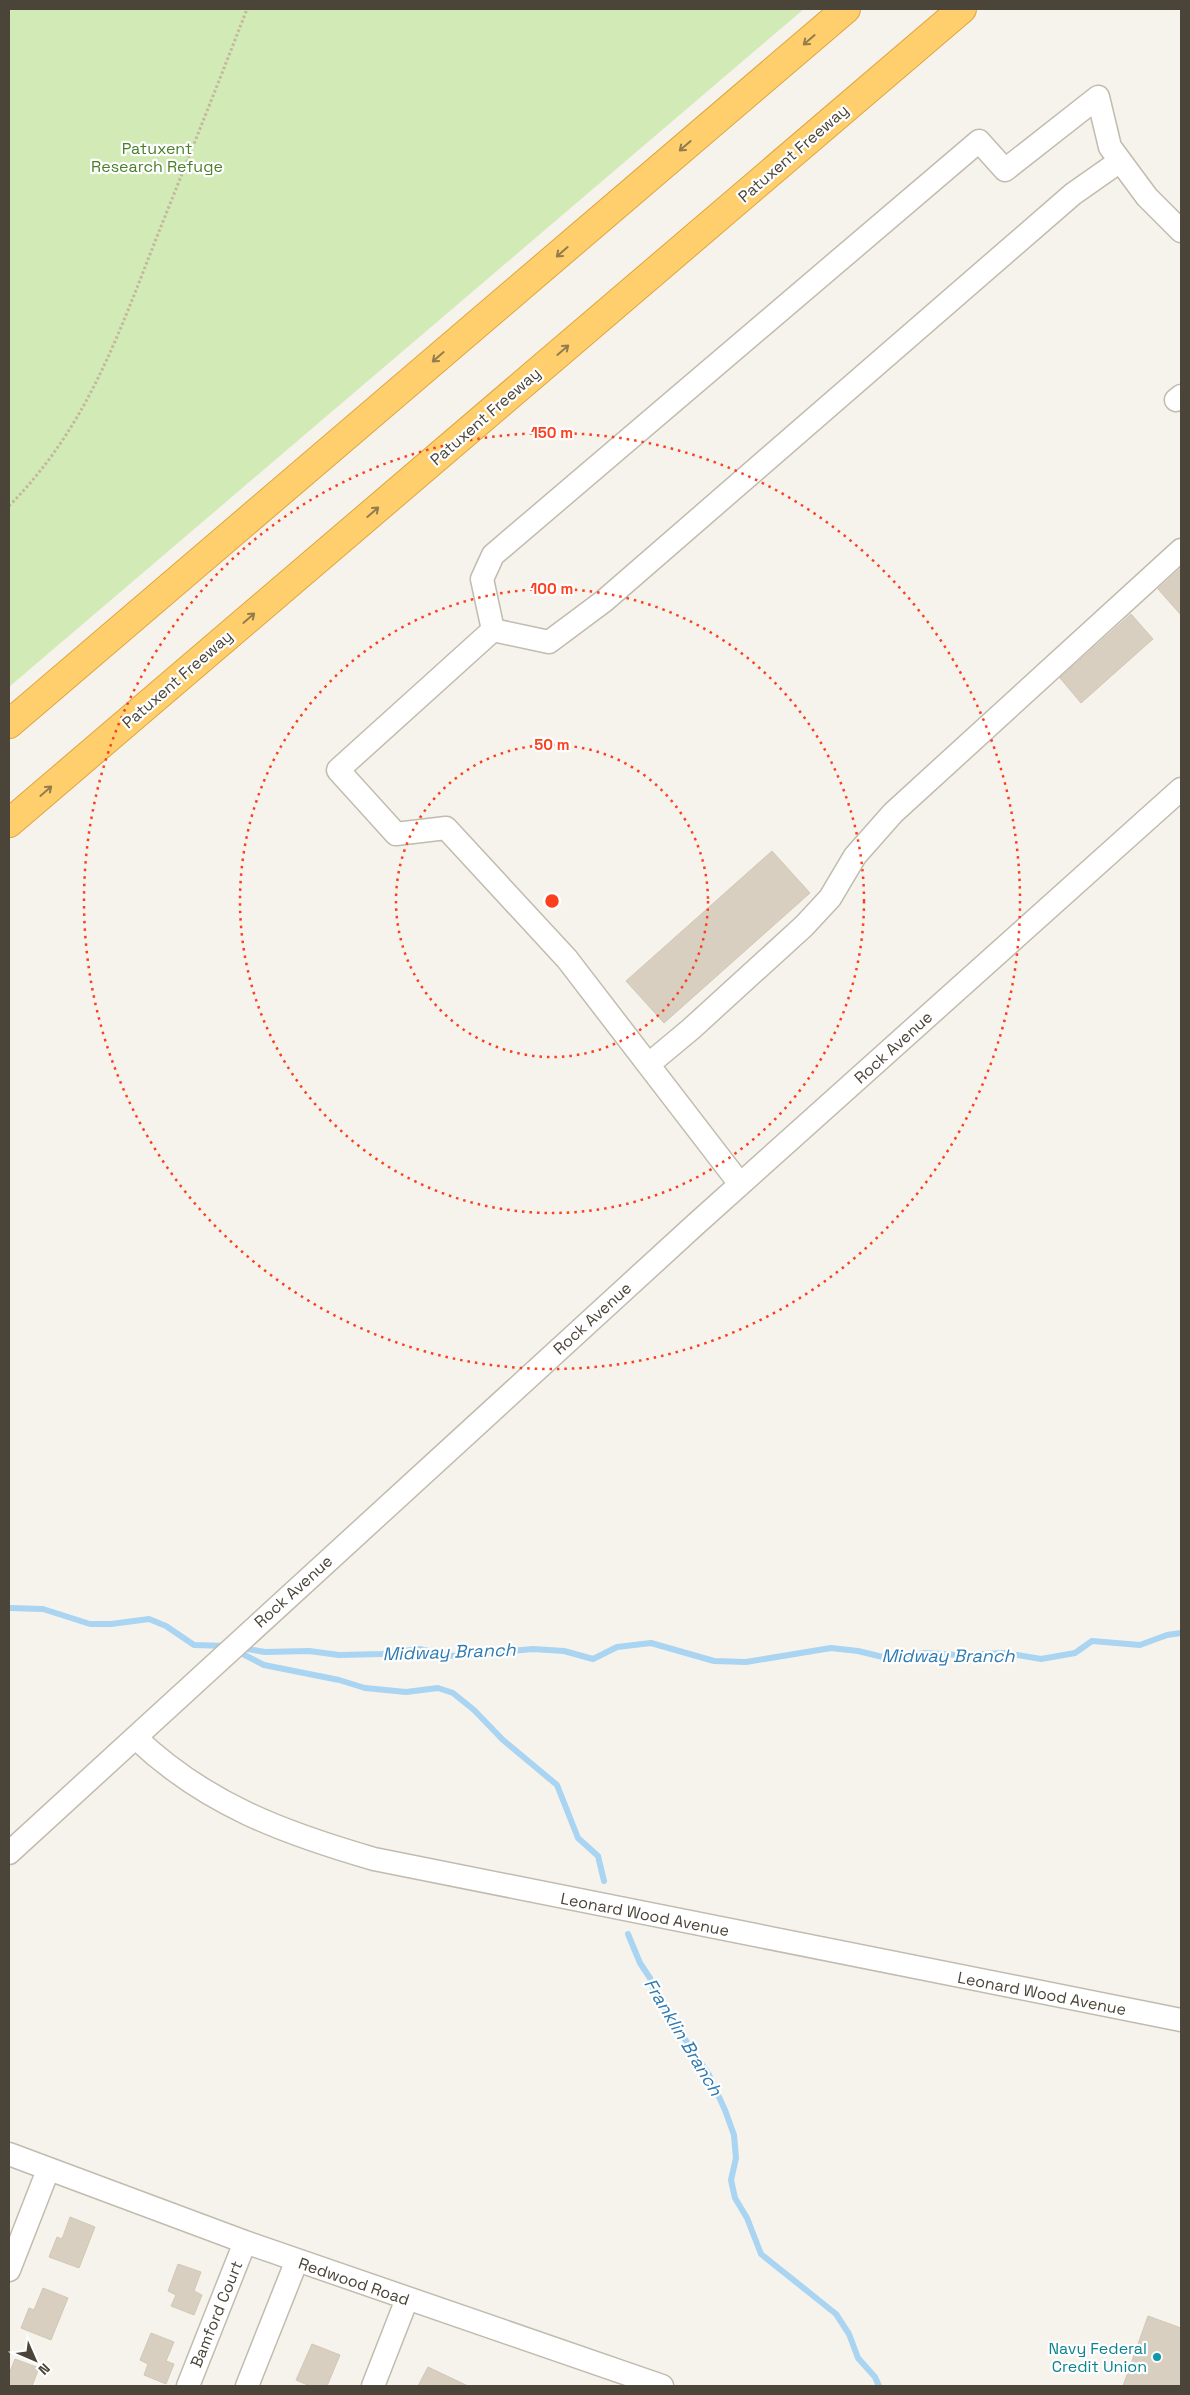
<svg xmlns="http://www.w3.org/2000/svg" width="1190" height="2395" font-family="'Space Grotesk',sans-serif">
	<rect width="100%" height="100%" fill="#f6f3ec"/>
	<path fill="#d2eab5" d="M9,9H804L9,687Z"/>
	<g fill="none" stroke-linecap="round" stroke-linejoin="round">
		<path stroke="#a9d4f2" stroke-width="6" d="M9,1608L43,1609L90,1624H111L149,1619L166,1626L194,1645L227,1646
			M242,1648L265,1652L309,1651L339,1655L382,1654L419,1649L454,1656L533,1649L564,1651L593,1659L617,1647L651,1643L714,1661L746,1662L831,1648L858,1651L891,1659L925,1653L959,1655L1005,1653L1041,1659L1075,1653L1092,1641L1140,1645L1167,1635L1181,1633
			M235,1650L264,1665L339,1680L365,1688L406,1692L438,1688L453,1693L474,1710L503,1740L557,1785L578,1838L598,1856L604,1881
			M628,1934L640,1963L650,1978L655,1995L709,2075L725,2110L734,2135L736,2158L731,2180L735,2198L747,2218L761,2254L836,2314L849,2334L858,2358L875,2377L879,2386"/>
	</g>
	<path fill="#d8cfc1" stroke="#d3c7b4" d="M1181,568V615L1158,589Z
		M1131,614L1153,639L1081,703L1060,678Z
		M772,851L810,893L664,1023L626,981Z
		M70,2217L95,2227L79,2268L49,2257L57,2237L62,2239Z
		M178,2264L201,2272L194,2291L202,2295L194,2315L171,2306L176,2295L168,2291Z
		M43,2288L68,2298L51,2340L21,2328L29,2308L34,2310Z
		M1148,2316L1181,2328V2386H1123Z
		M151,2333L174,2342L166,2361L174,2364L166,2384L144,2375L148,2364L140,2360Z
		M312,2344L340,2355L327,2386H310L296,2380Z
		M15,2359L39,2368L32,2386H9V2374Z
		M428,2367L468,2386H418Z"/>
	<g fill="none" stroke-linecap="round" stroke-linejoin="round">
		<defs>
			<path id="minor" d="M1176,400L1181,396
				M493,630L482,579L493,555L979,141L1005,170L1098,97L1110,147L1147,197L1181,231
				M493,630L338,770L396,834L446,828L567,959L740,1184
				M493,630L549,642L604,601L1073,194L1120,161
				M649,1064L691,1029L804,926L830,898L855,856L893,813L1181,550
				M136,1738C205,1804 284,1833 374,1859L1181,2020
				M9,1853L696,1224L1181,789
				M9,2154L245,2242L662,2386
				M9,2270L48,2170
				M188,2386L245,2242
				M247,2386L297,2260
				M373,2386L407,2299"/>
			<path id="highway" d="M9,724L846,9
				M9,823L962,9"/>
		</defs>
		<use href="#minor" stroke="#c2bbae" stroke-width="25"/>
		<use href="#highway" stroke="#e0a43c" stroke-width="30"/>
		<path stroke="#c4b79f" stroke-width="3" stroke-dasharray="2.5 2.5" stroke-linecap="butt" d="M9,506C88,426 118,335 158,234C188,159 218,84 247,9"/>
		<use href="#minor" stroke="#fff" stroke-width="22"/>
		<use href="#highway" stroke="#ffcf6e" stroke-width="28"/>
	</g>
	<defs><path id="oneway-shaft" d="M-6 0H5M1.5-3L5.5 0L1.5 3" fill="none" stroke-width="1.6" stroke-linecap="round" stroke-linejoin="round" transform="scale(1.25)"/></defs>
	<g stroke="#937c4e">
		<use href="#oneway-shaft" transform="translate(809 40) rotate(139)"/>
		<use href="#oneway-shaft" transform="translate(685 146) rotate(139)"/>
		<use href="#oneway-shaft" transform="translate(562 252) rotate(139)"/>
		<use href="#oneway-shaft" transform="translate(563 350) rotate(-41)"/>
		<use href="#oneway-shaft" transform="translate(438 357) rotate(139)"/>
		<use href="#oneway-shaft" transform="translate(373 512) rotate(-41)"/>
		<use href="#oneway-shaft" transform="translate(249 618) rotate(-41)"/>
		<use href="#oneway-shaft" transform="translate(46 791) rotate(-41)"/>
	</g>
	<g fill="none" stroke="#fc3f1d" stroke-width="2.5" stroke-dasharray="2.5 5">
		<circle cx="552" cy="901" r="156"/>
		<circle cx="552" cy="901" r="312"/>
		<circle cx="552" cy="901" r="468"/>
	</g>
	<circle fill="#0f9aa8" stroke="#fff" stroke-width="2" cx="1157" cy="2357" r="5"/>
	<g text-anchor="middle" stroke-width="4.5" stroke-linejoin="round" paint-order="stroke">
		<g font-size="16" fill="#4a7f2a" stroke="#fff">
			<text x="157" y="154">Patuxent<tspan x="157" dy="18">Research Refuge</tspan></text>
		</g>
		<g font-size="16" fill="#4b4439" stroke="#fff">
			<text transform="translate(793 153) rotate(-41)" y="6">Patuxent Freeway</text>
			<text transform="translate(485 416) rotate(-41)" y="6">Patuxent Freeway</text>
			<text transform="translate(177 679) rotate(-41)" y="6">Patuxent Freeway</text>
			<text transform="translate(893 1047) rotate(-42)" y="6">Rock Avenue</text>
			<text transform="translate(592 1318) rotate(-42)" y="6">Rock Avenue</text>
			<text transform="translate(293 1591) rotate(-42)" y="6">Rock Avenue</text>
			<text transform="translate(645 1914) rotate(11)" y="6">Leonard Wood Avenue</text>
			<text transform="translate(1042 1993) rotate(11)" y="6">Leonard Wood Avenue</text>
			<text transform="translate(354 2281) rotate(19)" y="6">Redwood Road</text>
			<text transform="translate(216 2314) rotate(-68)" y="6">Bamford Court</text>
		</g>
		<g font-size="16" fill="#0d838f" stroke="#fff" text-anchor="end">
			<text x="1147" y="2354">Navy Federal<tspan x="1147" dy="18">Credit Union</tspan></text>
		</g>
		<g font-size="18" font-style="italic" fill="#2e7ab2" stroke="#fff">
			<text transform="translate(449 1652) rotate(-2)" y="6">Midway Branch</text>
			<text x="948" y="1662">Midway Branch</text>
			<text transform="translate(683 2037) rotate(59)" y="6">Franklin Branch</text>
		</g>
	</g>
	<circle cx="552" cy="901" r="8" fill="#fc3f1d" stroke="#fff" stroke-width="2.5"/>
	<g font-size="15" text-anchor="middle" font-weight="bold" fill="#fc3f1d" stroke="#fff" stroke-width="4.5" stroke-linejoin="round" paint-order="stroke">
		<text x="552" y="438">150 m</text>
		<text x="552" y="594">100 m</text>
		<text x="552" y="750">50 m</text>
	</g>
	<rect width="1190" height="2395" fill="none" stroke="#4b4439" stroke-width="20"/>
	<g transform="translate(35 2360) rotate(135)" stroke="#ffffff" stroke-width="4" paint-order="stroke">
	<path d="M0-4L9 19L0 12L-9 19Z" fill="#4b4439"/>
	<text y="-8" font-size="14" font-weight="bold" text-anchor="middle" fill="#4b4439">N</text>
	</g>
</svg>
